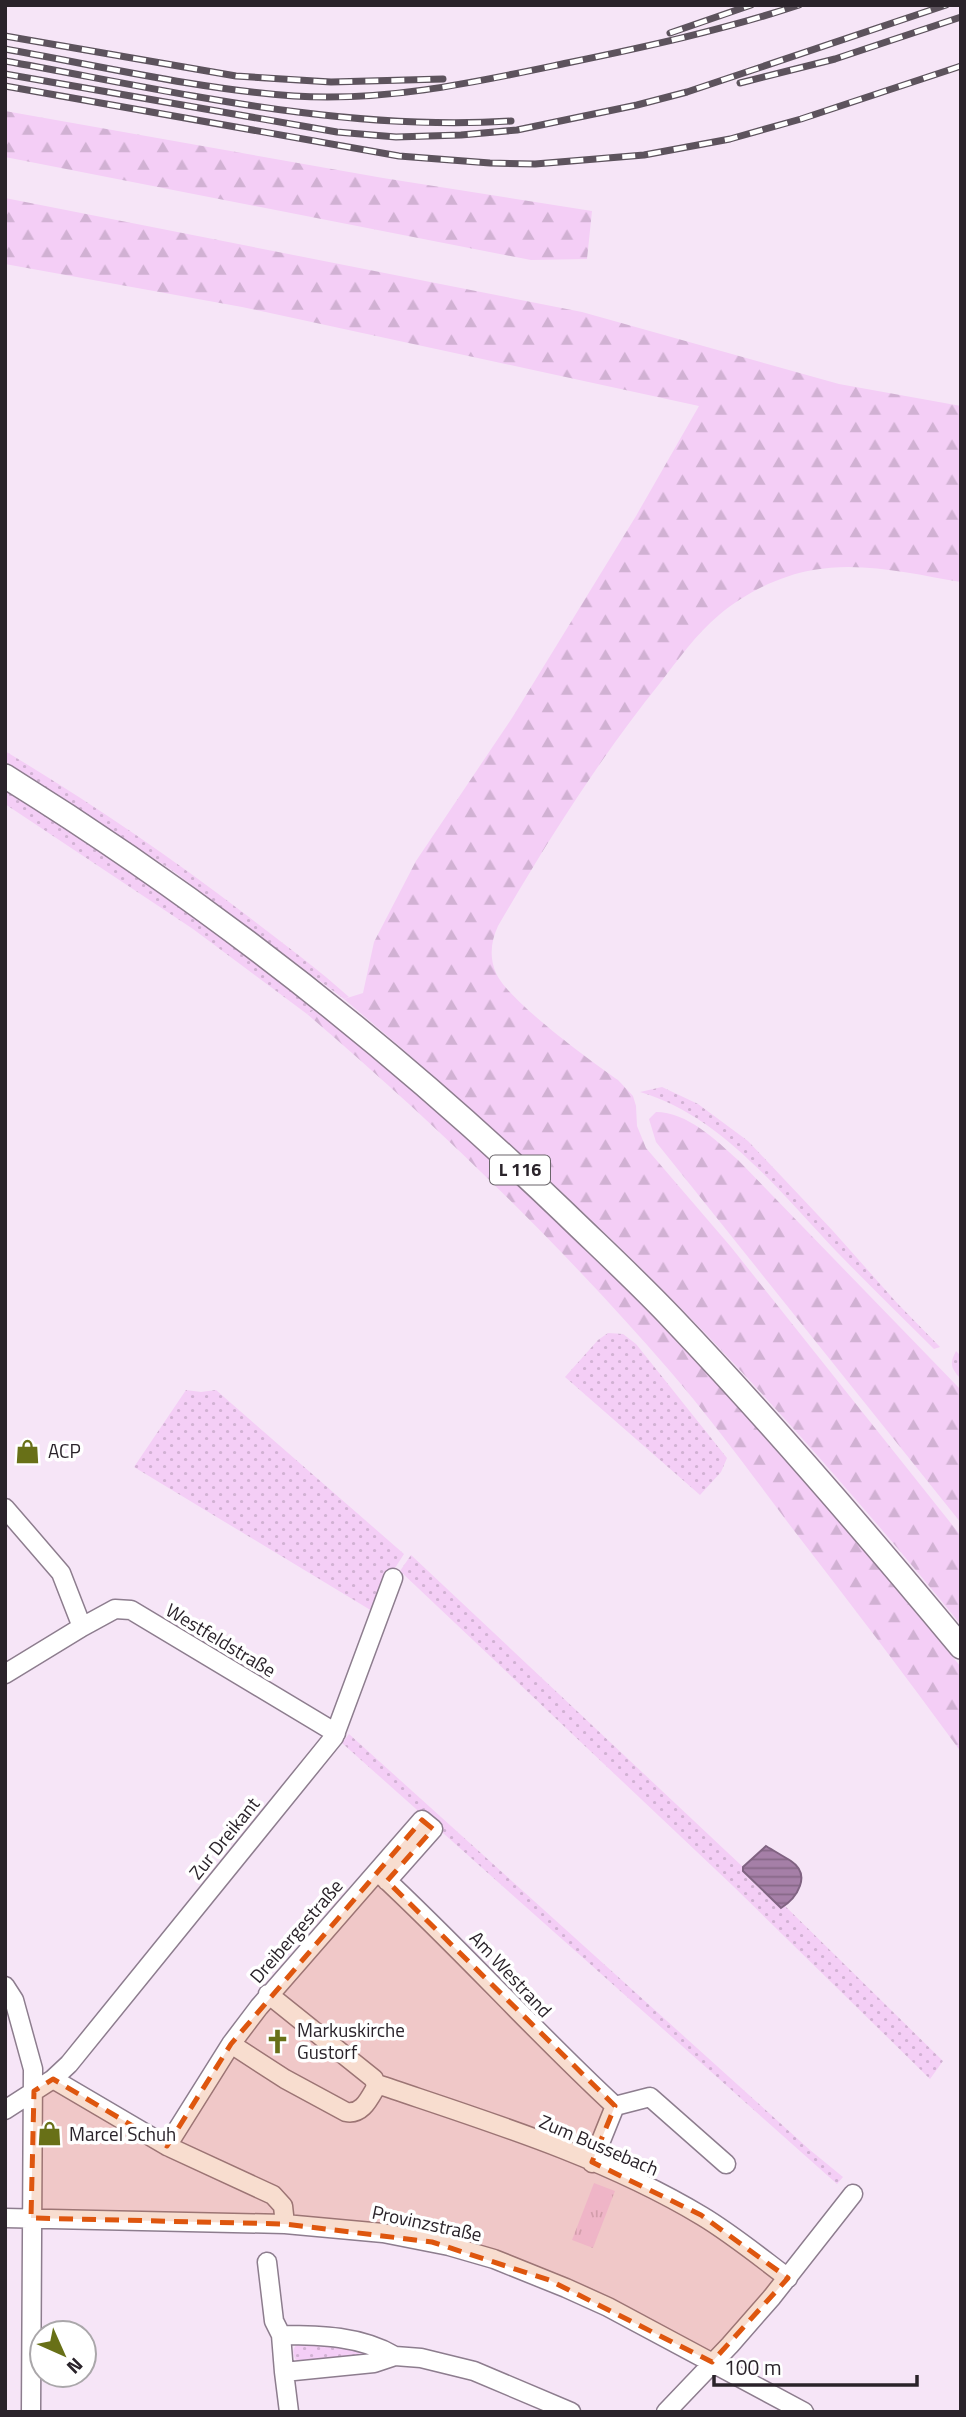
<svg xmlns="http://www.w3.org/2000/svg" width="966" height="2417" font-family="'Titillium Web',sans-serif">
	<defs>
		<pattern id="grass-dots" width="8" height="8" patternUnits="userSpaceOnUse" patternTransform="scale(1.75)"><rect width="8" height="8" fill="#f4cef6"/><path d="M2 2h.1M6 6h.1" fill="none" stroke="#d1b1d3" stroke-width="1.8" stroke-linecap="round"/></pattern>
		<pattern id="forest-firs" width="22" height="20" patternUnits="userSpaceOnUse" patternTransform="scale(1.75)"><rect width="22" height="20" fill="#f4cef6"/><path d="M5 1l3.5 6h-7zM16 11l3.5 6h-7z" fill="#d1b1d3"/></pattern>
		<pattern id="park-tufts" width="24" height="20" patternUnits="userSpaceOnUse" patternTransform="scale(1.75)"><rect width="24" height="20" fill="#f4cef6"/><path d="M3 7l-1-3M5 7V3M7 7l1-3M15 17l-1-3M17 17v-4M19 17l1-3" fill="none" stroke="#d1b1d3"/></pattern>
		<pattern id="water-rules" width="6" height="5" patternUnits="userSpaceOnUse" patternTransform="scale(1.75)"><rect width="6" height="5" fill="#a57fa7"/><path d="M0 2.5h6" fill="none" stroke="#876888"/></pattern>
	</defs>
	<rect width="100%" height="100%" fill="#f6e5f7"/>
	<path fill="url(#grass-dots)" d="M5,751C88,801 168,855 245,914C280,941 316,967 349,997L344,999L173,871L5,761Z
		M5,789C112,859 216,931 317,1009L307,1014L193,929L5,804Z
		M662,1087L698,1104L748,1141L833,1231L897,1303L940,1347L934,1349C901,1316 868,1284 836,1251C780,1192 720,1115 640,1092Z
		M608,1333L623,1334L636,1344L727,1458L721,1472L700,1495L565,1377L598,1340Z
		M956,1351L961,1356V1379C951,1368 949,1364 956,1351Z
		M186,1390L201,1392L216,1390L404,1554L395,1568L377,1614L134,1467Z
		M411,1555L743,1867L745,1875L780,1908L785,1906L943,2061L930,2079L733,1886L400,1571Z
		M349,1734L810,2150L843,2177L837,2184L342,1743Z
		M302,2341L386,2353L299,2363C290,2355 292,2346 302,2341Z"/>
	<path fill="url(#forest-firs)" d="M5,111L383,178L592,211L587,259L531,260L5,157Z
		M5,198L582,312L839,384L961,406V582C913,574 862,561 813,570C779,576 745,593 719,615C696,634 678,660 660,683C599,759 547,842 498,926C491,941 489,957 496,973C508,1001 591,1061 618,1080L633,1096L636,1106L637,1126L646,1148L731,1247L961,1536V1625C864,1506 762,1389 654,1281C555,1182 450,1089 344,999L363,993L374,942L416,861L512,718L636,516L699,406L242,307L5,264Z
		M317,1009C421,1095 520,1184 616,1279C738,1401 851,1534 961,1667V1752C905,1675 847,1599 789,1524C750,1472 711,1419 669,1370C558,1242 436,1124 307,1014Z
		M656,1112C687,1112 716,1140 738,1160L961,1390V1523L656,1142L649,1119Z"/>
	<path fill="url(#park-tufts)" d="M594,2183L615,2191L593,2248L572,2240Z"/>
	<path fill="url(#water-rules)" stroke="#806382" stroke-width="2" d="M766,1846C774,1851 783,1856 791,1861C812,1875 797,1898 781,1908L743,1871V1867Z"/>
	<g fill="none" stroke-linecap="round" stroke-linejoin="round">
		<defs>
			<path id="minor" d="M5,1508L61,1573L82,1627L5,1674
				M82,1627L115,1609L131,1610L336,1733
				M380,1874C461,1949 534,2031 615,2106
				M5,1986L14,2000L33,2069L31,2412
				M231,2044L285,2079L346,2112C362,2115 369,2099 376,2087L374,2079L268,1994
				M53,2079L167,2146L273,2195L283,2206L285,2224
				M377,2084C486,2121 602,2156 702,2216C732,2234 760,2257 788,2278
				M615,2106L650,2097L726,2164
				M5,2110L53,2079L69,2064L334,1737L393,1578
				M167,2146L231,2044L259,2007L422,1820L433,1829L387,1881
				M592,2163L615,2106
				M5,2218L285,2224L383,2233L449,2246L494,2259L566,2288L608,2307L804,2412
				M267,2262L274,2321L281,2335
				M395,2356C360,2336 321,2335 281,2335L284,2372L374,2363L395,2356L421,2358L474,2371L571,2412
				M284,2372L289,2412
				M666,2412L730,2345L772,2297L853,2194"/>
			<path id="major" d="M5,776C208,902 393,1048 565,1213C601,1248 638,1282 672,1318C773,1424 868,1535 961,1647"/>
		</defs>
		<use href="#minor" stroke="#8d7d8e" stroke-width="21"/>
		<use href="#major" stroke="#8d7d8e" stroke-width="26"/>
		<use href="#minor" stroke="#fff" stroke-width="18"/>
		<use href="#major" stroke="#fff" stroke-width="23"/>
		<defs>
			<path id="rail" d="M670,33L751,5
				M5,36L236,76L331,82L443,79
				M5,49C100,66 198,89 294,96C387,102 476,82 567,63C645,47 723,30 799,5
				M5,61C172,91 341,132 511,121
				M5,74L337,132L396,137L461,135L517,130L637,105L687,92L946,5
				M740,83L835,59L961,17
				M5,86L399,156L490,163L535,164L644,155L730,139L801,119L961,66"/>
		</defs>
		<use href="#rail" stroke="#5d535d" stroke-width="7"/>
		<use href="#rail" stroke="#fff" stroke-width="4.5" stroke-dasharray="13" stroke-linecap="butt"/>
	</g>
	<path fill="#de560e" fill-opacity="0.2" stroke="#de560e" stroke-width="5" stroke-dasharray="14 9" stroke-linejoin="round" d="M422,1820L433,1829L387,1881L615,2106L592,2162L701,2215L788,2278L712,2362L549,2280L432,2242L285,2224L31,2218L34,2091L53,2079L167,2146L231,2044Z"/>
	<defs>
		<symbol id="shop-bare" viewBox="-9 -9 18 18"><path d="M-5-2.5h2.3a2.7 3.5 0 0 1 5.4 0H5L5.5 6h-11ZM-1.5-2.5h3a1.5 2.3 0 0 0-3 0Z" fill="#687017" stroke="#fff" stroke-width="2.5" paint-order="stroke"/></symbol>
		<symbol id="church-bare" viewBox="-9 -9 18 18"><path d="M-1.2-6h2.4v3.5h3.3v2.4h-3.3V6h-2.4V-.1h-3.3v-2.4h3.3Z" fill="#687017" stroke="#fff" stroke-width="2.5" paint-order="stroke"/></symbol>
	</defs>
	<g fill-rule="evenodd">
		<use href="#shop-bare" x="10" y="1434" width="35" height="35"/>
		<use href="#church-bare" x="260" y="2024" width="35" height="35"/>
		<use href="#shop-bare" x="32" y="2116" width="35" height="35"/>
	</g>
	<g text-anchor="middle" stroke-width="7" stroke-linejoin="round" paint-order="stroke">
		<rect fill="#fff" stroke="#6a656a" stroke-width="2" x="490" y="1155.5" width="60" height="29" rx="5"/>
		<g font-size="18" font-weight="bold" fill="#2a232a">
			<text x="520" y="1176">L 116</text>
		</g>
		<g font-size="19" fill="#2a232a" stroke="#fff" text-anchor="start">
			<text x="48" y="1458">ACP</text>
			<text x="297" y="2037">Markuskirche<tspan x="297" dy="22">Gustorf</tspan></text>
			<text x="69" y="2141">Marcel Schuh</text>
		</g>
		<g font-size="19" fill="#2a232a" stroke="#fff">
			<text transform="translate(221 1640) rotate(31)" y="7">Westfeldstraße</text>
			<text transform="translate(224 1838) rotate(-51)" y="7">Zur Dreikant</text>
			<text transform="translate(296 1931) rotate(-49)" y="7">Dreibergestraße</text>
			<text transform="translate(511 1974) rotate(47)" y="7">Am Westrand</text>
			<text transform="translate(599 2145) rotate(23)" y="7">Zum Bussebach</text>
			<text transform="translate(427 2223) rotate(12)" y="7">Provinzstraße</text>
		</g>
	</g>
	<rect width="966" height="2417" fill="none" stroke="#2a232a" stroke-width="14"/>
	<g transform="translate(63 2354) rotate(135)"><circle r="33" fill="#ffffff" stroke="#aaa7aa" stroke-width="2"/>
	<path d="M0-5L12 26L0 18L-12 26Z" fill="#687017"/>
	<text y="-10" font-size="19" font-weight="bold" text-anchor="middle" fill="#2a232a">N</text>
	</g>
	<path d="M714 2375v10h203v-10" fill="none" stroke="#2a232a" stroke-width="3.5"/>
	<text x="724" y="2375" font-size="21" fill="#2a232a" stroke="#ffffff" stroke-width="5" paint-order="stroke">100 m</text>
</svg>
